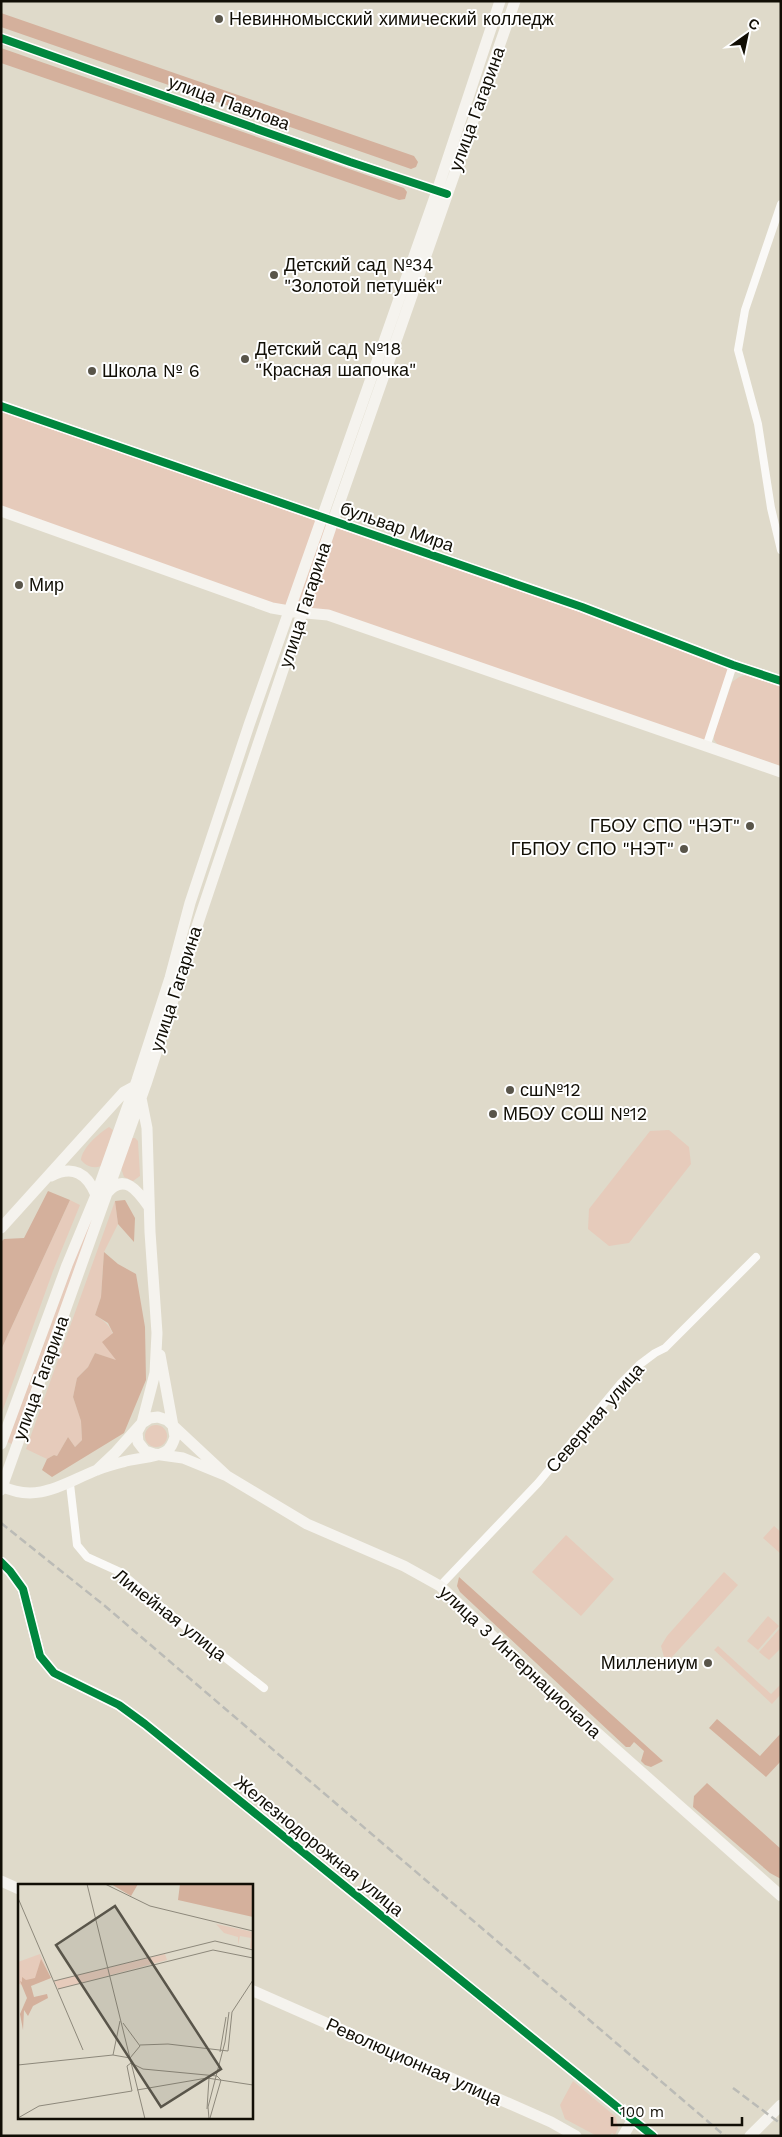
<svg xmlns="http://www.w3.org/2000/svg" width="782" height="2137" font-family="'Work Sans',sans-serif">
	<rect width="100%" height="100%" fill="#dfdaca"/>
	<path fill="#e6cbbb" d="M1,406L733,665L706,747L328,615L295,612L1,511Z
		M746,675L781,687V766L718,745L714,740V734L732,682L739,677Z
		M109,1127L113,1130L101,1166C93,1169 86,1166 81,1160C82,1148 99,1133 109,1127Z
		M669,1130L689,1147L691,1164L629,1243L609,1246L588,1229L589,1209L650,1131Z
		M132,1138H135L138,1141L140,1176L133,1181L124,1177L121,1168Z
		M70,1200L80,1205L53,1271L1,1415V1350Z
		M115,1201L118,1224L104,1252L101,1297L95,1315C117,1329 113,1336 117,1361L95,1353L88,1367L77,1378L73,1397L81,1421L82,1440L75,1447L68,1437L57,1456L54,1455L47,1459L26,1449Z
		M90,1218L93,1219L12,1444L7,1442Z
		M145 1436a11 11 0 1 1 22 0a11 11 0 1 1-22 0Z
		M774,1526L781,1532V1554L763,1538Z
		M566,1535L614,1579L581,1616L532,1572Z
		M724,1572L738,1585L671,1658L668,1660L664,1657L661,1646L667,1636Z
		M768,1616L779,1626L758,1650L747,1641Z
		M781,1627V1648L769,1660L759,1652Z
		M718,1646L771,1694L781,1684V1694L772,1704L714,1650Z
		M573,2081L616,2117L618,2128L615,2135L612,2133L609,2136H597L565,2119L560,2105Z"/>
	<path fill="#d4b09c" d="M1,13L414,156L418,162L416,167L411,169L1,27Z
		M1,48L404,188L407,192L405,199L399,200L1,63Z
		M48,1191L70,1200L1,1350V1242L4,1239L24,1238Z
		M125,1200L135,1218L134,1242L118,1224L115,1201Z
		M104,1252L118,1264L136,1274L145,1327L146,1380L124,1433L52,1477L42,1470L47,1459L54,1455L57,1456L68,1437L75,1447L82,1440L81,1421L73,1397L77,1378L88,1367L95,1353L116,1360L102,1342L113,1333L108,1323L95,1315L101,1297Z
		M459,1577L663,1761L651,1767L645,1765L641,1761L644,1751L634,1742L630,1747H626L460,1592L457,1586Z
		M717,1719L760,1756L781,1733V1761L766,1777L709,1728Z
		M707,1783L781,1849V1879L770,1873L693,1807L694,1796Z"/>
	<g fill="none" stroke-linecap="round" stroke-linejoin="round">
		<path stroke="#faf9f7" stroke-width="8" d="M1,38L441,192
			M781,204L745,310L738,350L758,424L771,508L781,550
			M706,747L733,665
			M70,1484L77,1545L87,1557L120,1572L182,1624L264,1688
			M440,1586L538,1483L621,1383L639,1365L655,1353L665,1348L756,1257"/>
		<path stroke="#f5f3ee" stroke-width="11" d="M1,406L582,607L733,665L781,681
			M1,511L272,608L295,612L328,615L781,772
			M51,1176C73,1165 87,1173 96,1195
			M107,1193C124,1172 138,1191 149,1207
			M1,1228L124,1092L135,1086
			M1,1444L67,1265L96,1195L137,1080L170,978L190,903L249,725L437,191L500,1
			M97,1470L116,1452L142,1423L155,1373L157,1333L150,1232L147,1128L141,1098
			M227,1476L167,1420L158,1417L150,1418L142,1423L137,1432L138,1442L145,1451L154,1454L183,1458L227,1476L307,1524L404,1566L440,1586L550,1691L781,1896
			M1,1486C38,1504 64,1483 97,1470C105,1467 114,1464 123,1462C135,1458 155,1458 165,1452C171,1449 173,1443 175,1437L160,1355
			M1,1490L146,1084L200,917L333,521L515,1
			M1,1562L10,1571L23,1589L40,1656L54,1673L119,1705L145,1724L653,2136
			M1,1881L19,1889
			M251,1990L551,2122L576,2136
			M623,2136L633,2119
			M750,2136L781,2105"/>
		<path stroke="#bbbbb6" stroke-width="2.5" stroke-dasharray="8 4" stroke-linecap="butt" d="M1,1523L105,1606L725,2136
			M733,2088L781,2124"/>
		<defs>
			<path id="cycleway" d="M1,38L350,162L447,194
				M1,406L582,607L733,665L781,681
				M1,1562L10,1571L23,1589L40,1656L54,1673L119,1705L145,1724L653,2136"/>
		</defs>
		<use href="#cycleway" stroke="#fff" stroke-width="11"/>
		<use href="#cycleway" stroke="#00873e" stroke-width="8"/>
	</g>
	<g fill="#59554a" stroke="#fff" stroke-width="2">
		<circle cx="219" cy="19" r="5"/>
		<circle cx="274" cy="275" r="5"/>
		<circle cx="245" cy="359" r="5"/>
		<circle cx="92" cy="371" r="5"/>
		<circle cx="19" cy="585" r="5"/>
		<circle cx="750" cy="826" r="5"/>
		<circle cx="684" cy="849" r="5"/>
		<circle cx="510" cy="1090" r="5"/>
		<circle cx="493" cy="1114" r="5"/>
		<circle cx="708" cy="1663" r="5"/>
	</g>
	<g text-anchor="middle" stroke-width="4" stroke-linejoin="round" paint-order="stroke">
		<g font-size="18" fill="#110e05" stroke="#fff" text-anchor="start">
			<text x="229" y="25">Невинномысский химический колледж</text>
			<text x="284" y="271">Детский сад №34<tspan x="284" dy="21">"Золотой петушёк"</tspan></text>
			<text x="255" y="355">Детский сад №18<tspan x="255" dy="21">"Красная шапочка"</tspan></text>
			<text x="102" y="377">Школа № 6</text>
			<text x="29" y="591">Мир</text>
			<text x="740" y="832" text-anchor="end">ГБОУ СПО "НЭТ"</text>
			<text x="674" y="855" text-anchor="end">ГБПОУ СПО "НЭТ"</text>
			<text x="520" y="1096">сш№12</text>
			<text x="503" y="1120">МБОУ СОШ №12</text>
			<text x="698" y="1669" text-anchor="end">Миллениум</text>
		</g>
		<g font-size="18" fill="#110e05" stroke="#fff">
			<text transform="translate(229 103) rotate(20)" y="6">улица Павлова</text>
			<text transform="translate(477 109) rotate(-70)" y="6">улица Гагарина</text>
			<text transform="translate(397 527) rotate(19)" y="6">бульвар Мира</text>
			<text transform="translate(305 605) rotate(-72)" y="6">улица Гагарина</text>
			<text transform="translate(176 989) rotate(-72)" y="6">улица Гагарина</text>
			<text transform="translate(41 1378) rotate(-70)" y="6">улица Гагарина</text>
			<text transform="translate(595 1418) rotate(-49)" y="6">Северная улица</text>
			<text transform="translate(170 1615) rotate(38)" y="6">Линейная улица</text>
			<text transform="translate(520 1662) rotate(43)" y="6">улица 3 Интернационала</text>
			<text transform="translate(319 1846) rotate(39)" y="6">Железнодорожная улица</text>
			<text transform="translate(414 2062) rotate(24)" y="6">Революционная улица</text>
		</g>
	</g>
	<g transform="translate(18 1884)">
		<rect width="235" height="235" fill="#dfdaca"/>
		<path d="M198,40L235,48V65L232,64L233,54L222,52L220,61V53L206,49ZM22,70L33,94L5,102L0,99V78ZM147,70L149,76L40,105L36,97Z" fill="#e6cbbb"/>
		<path d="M93,0H120L113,12ZM162,0H235V33L160,16ZM23,75L33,94L13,102L16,113L29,110L30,114L15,122L10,132L6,126L5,146L2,130L9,114L2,97L4,98V93L8,96L17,94Z" fill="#d4b09c"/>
		<path fill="none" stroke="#8d887b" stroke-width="1" d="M69,0L127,235M87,0L132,22L235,47M0,14L65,166M36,97L197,57L235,66M40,105L195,66L235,74M122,161L150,160L210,167L214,128L235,96M202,168L208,133M95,171L102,137M0,181L95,171L112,174L122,162L105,139M119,206L189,194L235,201M114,207L109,182L113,179L125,185L199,192L203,196M189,225L191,194M0,234L21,222L114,207M192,234L203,196M191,235L190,223L207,158L211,128"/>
		<path fill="#59554a" fill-opacity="0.15" stroke="#59554a" stroke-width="2.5" d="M97,22L203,185L143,223L38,61Z"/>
		<rect width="235" height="235" fill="none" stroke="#110e05" stroke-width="2.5"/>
	</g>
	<rect width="782" height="2137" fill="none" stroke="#110e05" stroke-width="5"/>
	<g transform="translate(747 35) rotate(33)" stroke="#ffffff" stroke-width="4" paint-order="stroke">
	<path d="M0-4L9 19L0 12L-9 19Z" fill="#110e05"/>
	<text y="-8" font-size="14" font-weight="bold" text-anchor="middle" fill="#110e05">С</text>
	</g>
	<path d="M612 2117v8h130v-8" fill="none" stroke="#110e05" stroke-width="2.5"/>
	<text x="620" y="2117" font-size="15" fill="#110e05" stroke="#ffffff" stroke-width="4" paint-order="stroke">100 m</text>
</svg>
